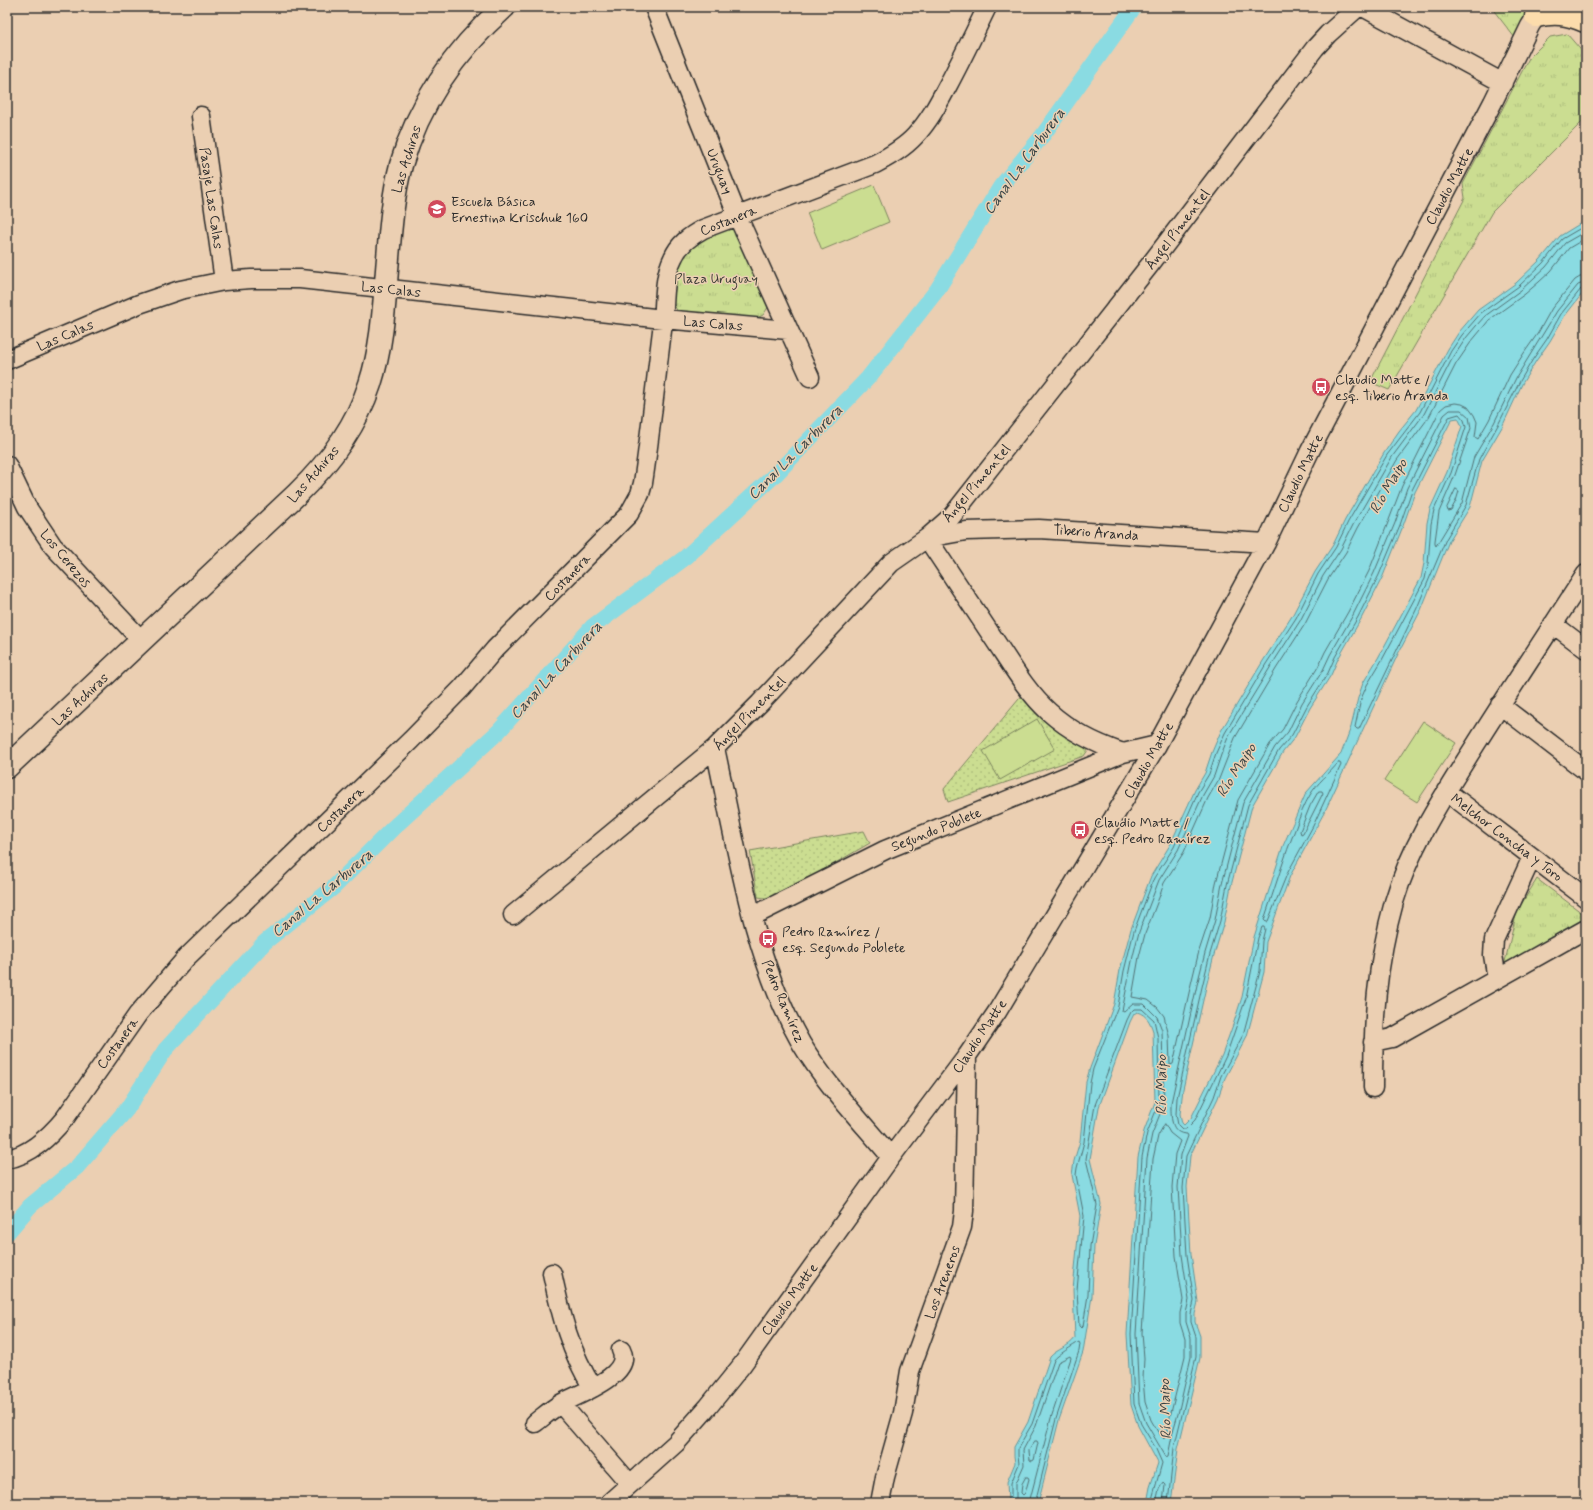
<svg xmlns="http://www.w3.org/2000/svg" width="1593" height="1510" font-family="Mynerve,sans-serif">
	<defs>
		<pattern id="grass-dots" width="8" height="8" patternUnits="userSpaceOnUse"><rect width="8" height="8" fill="#cbdd91"/><path d="M2 2h.1M6 6h.1" fill="none" stroke="#aebe7d" stroke-width="1.8" stroke-linecap="round"/></pattern>
		<pattern id="park-tufts" width="24" height="20" patternUnits="userSpaceOnUse"><rect width="24" height="20" fill="#cbdd91"/><path d="M3 7l-1-3M5 7V3M7 7l1-3M15 17l-1-3M17 17v-4M19 17l1-3" fill="none" stroke="#aebe7d"/></pattern>
	</defs>
	<rect width="100%" height="100%" fill="#ebcfb2"/>
	<filter id="ink" filterUnits="userSpaceOnUse"><feTurbulence type="fractalNoise" baseFrequency=".025" numOctaves="2"/><feDisplacementMap in="SourceGraphic" scale="8" xChannelSelector="R" yChannelSelector="G"/><feConvolveMatrix kernelMatrix="1 2 1 2 8 2 1 2 1" color-interpolation-filters="sRGB"/></filter>
	<g filter="url(#ink)">
		<path fill="url(#grass-dots)" stroke="#7b845e" d="M1024,693L1090,747L1084,756L948,802L944,789Z
			M864,831L870,843L773,899L758,897L750,851Z"/>
		<path fill="url(#park-tufts)" stroke="#7b845e" d="M1491,7H1532L1515,38Z
			M1567,34L1586,56V118L1492,212L1389,390L1370,382L1465,198L1463,184L1529,58L1550,37Z
			M726,227L737,229L769,306L763,315L753,320L679,314L673,303L678,268L691,245Z
			M1537,879L1586,916V920L1504,966L1517,911Z"/>
		<path fill="#cbdd91" stroke="#7b845e" d="M874,185L889,222L822,250L807,213Z
			M1037,719L1055,749L1000,780L983,751Z
			M1423,721L1456,743L1417,802L1384,781Z"/>
		<path fill="#8adbe2" stroke="#649599" fill-rule="evenodd" d="M1586,220V289L1564,317L1550,341L1536,361L1523,382L1502,427L1482,461L1470,507L1449,541L1421,610L1398,654L1325,811L1290,876L1266,942L1264,972L1247,1036L1225,1078L1218,1098L1190,1156L1187,1187L1191,1254L1198,1302L1195,1314V1322L1200,1336V1358L1178,1449L1171,1503H1147L1150,1487L1158,1463L1138,1426L1131,1405L1127,1334L1138,1157L1144,1131L1155,1102L1153,1031C1150,1022 1147,1015 1137,1012L1134,1014L1130,1022L1099,1107L1090,1159L1101,1204L1094,1246L1092,1296L1083,1352L1059,1420L1038,1503H1008L1007,1482L1015,1463L1014,1456V1447L1028,1422L1050,1357C1057,1349 1069,1347 1075,1338L1073,1290L1080,1216L1072,1175L1074,1161L1080,1141L1086,1082L1090,1068L1114,1004L1120,970L1131,929L1151,876L1170,845L1195,790L1205,773L1212,752L1221,731L1263,661L1292,616L1315,572L1333,545L1345,520L1384,453L1399,431L1416,410L1448,349L1459,332L1478,310L1516,283L1540,260L1560,236ZM1458,418L1462,426L1447,472L1430,509L1427,523L1424,563L1421,578L1378,658L1363,683L1358,698L1351,727L1341,754L1306,793L1283,846L1254,937L1242,997L1234,1022L1222,1055L1191,1118L1184,1125L1182,1123L1180,1114L1183,1089L1206,987L1214,955L1224,922L1231,886L1252,806L1283,752L1295,737L1310,708L1331,675L1338,659L1361,619L1383,576L1403,526L1415,492L1452,419Z"/>
		<g fill="none" stroke-linecap="round" stroke-linejoin="round">
			<path stroke="#517174" stroke-width="1" d="M1586,231L1565,243L1546,267L1535,277L1521,290L1485,316L1476,326L1466,338L1451,361L1424,414L1392,457L1353,525L1341,549L1323,576L1300,621L1271,666L1229,735L1221,755L1214,776L1203,795L1178,850L1159,880L1139,932L1133,956L1122,1011L1124,1012L1133,1004H1144L1157,1017L1162,1030L1164,1104L1152,1134L1147,1158L1136,1334L1139,1403L1146,1423L1166,1457L1168,1456L1173,1431L1178,1414L1191,1357V1338L1186,1322V1313L1189,1300L1182,1255L1178,1187L1181,1155L1188,1136L1187,1134C1170,1134 1171,1116 1171,1103L1197,985L1205,953L1215,920L1222,884L1243,803L1275,747L1288,732L1302,703L1323,670L1330,655L1353,615L1374,573L1395,523L1407,488L1444,415L1450,410H1461L1469,417L1471,428L1455,475L1439,512L1435,541V544L1436,546L1462,503L1474,457L1494,423L1516,378L1557,311L1578,285L1586,282
				M1586,238L1569,248L1551,271L1539,282L1525,294L1489,320L1481,330L1471,342L1456,364L1429,417L1397,460L1358,528L1346,552L1328,579L1305,624L1276,669L1235,738L1219,779L1208,798L1184,852L1164,883L1160,895L1145,934L1139,957L1132,997L1148,1000L1157,1007L1164,1016L1169,1036L1170,1065L1173,1064L1191,984L1199,951L1210,918L1216,883L1238,800L1270,744L1283,729L1297,701L1318,667L1325,652L1348,612L1369,571L1389,520L1402,486L1440,410L1446,405L1455,403L1462,404L1468,407L1474,415L1477,422L1475,437L1478,439L1489,420L1510,375L1524,353L1538,333L1552,308L1575,280L1580,277L1586,276
				M1456,489L1459,491L1456,501L1451,510L1448,511L1447,508Z
				M1338,763H1340L1341,765L1313,826L1287,874L1268,921L1266,922L1264,920C1275,888 1284,857 1296,827C1300,816 1304,805 1310,795C1317,783 1329,774 1338,763Z
				M1319,791H1322L1323,793L1303,833L1301,834L1300,831L1310,806Z
				M1165,1124L1170,1133L1180,1141L1175,1154L1172,1187L1176,1256L1183,1300L1180,1313V1323L1185,1339V1356L1165,1437L1164,1439L1158,1432L1151,1420L1145,1402L1143,1379L1144,1358L1142,1333L1153,1159L1158,1136Z
				M1035,1441H1037L1038,1443L1034,1460L1032,1461L1030,1460L1029,1451Z
				M1026,1477H1028L1029,1479L1025,1493L1023,1495L1021,1493L1022,1484Z
				M1011,1503V1483L1019,1464L1018,1455V1448L1032,1424L1054,1360C1056,1356 1074,1345 1079,1342L1080,1344L1079,1351L1056,1419L1035,1503
				M1016,1503V1483L1024,1465L1023,1450L1036,1426L1058,1362L1070,1356L1071,1358L1051,1418L1029,1503
				M1151,1503L1162,1463L1155,1447L1141,1424L1134,1404L1131,1334L1142,1157L1147,1133L1159,1103L1158,1038L1154,1020L1142,1009H1134L1131,1012L1127,1020L1095,1105L1086,1159L1097,1205L1090,1246L1088,1295L1083,1326L1081,1328L1079,1326L1077,1290L1084,1216L1076,1175L1077,1168L1084,1142L1090,1083L1093,1069L1118,1006L1124,971L1134,931L1154,878L1174,847L1198,792L1209,774L1216,753L1225,733L1266,664L1296,618L1318,574L1336,547L1348,522L1387,455L1420,412L1451,351L1462,335L1481,313L1519,286L1543,263L1562,239L1586,225
				M1156,1503L1159,1489L1163,1483L1165,1485L1163,1503
				M1168,1503L1174,1448L1196,1357V1337L1191,1322V1314L1194,1301L1187,1255L1183,1188L1186,1156L1214,1097L1221,1076L1243,1035L1260,971L1262,941L1265,929L1264,927H1262L1258,938L1246,998L1226,1056L1195,1120L1186,1129H1182L1178,1125L1176,1114L1177,1098L1202,987L1210,954L1220,921L1227,885L1248,805L1279,750L1292,735L1307,706L1328,673L1335,657L1358,617L1379,575L1400,525L1412,490L1449,417L1459,414L1464,420L1466,427L1451,473L1434,510L1431,524L1428,564L1425,579L1382,660L1367,685L1361,699L1355,727L1357,729H1359L1417,608L1446,539L1466,505L1479,459L1498,425L1520,381L1533,359L1547,339L1561,314L1581,289L1586,287"/>
			<path stroke="#8adbe2" stroke-width="16" d="M7,1233L30,1206L77,1167L127,1109L165,1050L265,942L334,887L393,828L498,732L592,627L686,557L777,473L868,378L937,290L1001,186L1043,135L1134,7"/>
			<defs>
				<path id="street" d="M654,7L737,215L810,377
					M1363,7L1503,83
					M201,116L224,281
					M7,360L139,304L180,290L224,281L251,279H300L663,319L788,330
					M7,465L27,507L53,546L142,641
					M927,538L966,531L1039,529L1266,543
					M927,538C950,573 973,607 996,642C1012,666 1027,692 1049,712C1070,731 1096,744 1123,753
					M1553,624L1586,649
					M1500,705L1586,771
					M715,748C736,844 752,957 801,1043C826,1085 860,1120 891,1157
					M1446,791L1586,898
					M513,915L715,748L760,703L891,563L927,538L952,516L1149,266L1315,48L1328,34L1358,7
					M753,916L885,850L1123,753L1157,745
					M1497,979L1493,955L1494,940L1532,857
					M1373,1042L1392,1038L1586,929
					M1373,1088C1373,1022 1376,966 1394,902C1411,844 1444,795 1476,744C1512,687 1549,631 1586,574
					M7,1159C31,1155 50,1136 65,1118L138,1014L186,958L411,740L462,688L495,649L629,514L640,494L643,483C651,430 656,377 663,323C665,302 663,278 673,258C679,244 690,236 703,229L875,164C890,156 904,148 915,136C929,121 938,104 947,87C961,61 974,34 987,7
					M552,1273C561,1315 570,1352 593,1388
					M561,1404L630,1484
					M535,1423C544,1416 553,1408 562,1403C578,1394 634,1375 621,1350
					M609,1503L676,1443L708,1407L742,1365L891,1157L967,1056L997,1012L1157,745L1266,543L1310,451L1493,102L1530,26L1542,7
					M880,1503L885,1477L903,1413L910,1371L962,1227L964,1211L967,1056"/>
				<path id="secondary" d="M7,767L297,494C329,463 356,427 370,384C382,347 384,308 387,270C390,235 392,199 401,165C419,103 456,50 504,7"/>
				<path id="primary" d="M1536,16C1554,12 1567,13 1585,21"/>
			</defs>
			<use href="#street" stroke="#2b2b2b" stroke-width="21"/>
			<use href="#secondary" stroke="#2b2b2b" stroke-width="25"/>
			<use href="#primary" stroke="#2b2b2b" stroke-width="25"/>
			<use href="#street" stroke="#ebcfb2" stroke-width="18"/>
			<use href="#secondary" stroke="#ebcfb2" stroke-width="22"/>
			<use href="#primary" stroke="#fcdcac" stroke-width="22"/>
		</g>
	</g>
	<defs>
		<symbol id="school-disc" viewBox="-11 -11 22 22"><circle r="9.5" fill="#d1495b" stroke="#ebcfb2"/><path d="M0-5L7-2L0 1L-7-2ZM-4 1L0 2.5L4 1V4Q0 6-4 4Z" fill="#fff"/></symbol>
		<symbol id="bus-disc" viewBox="-11 -11 22 22"><circle r="9.5" fill="#d1495b" stroke="#ebcfb2"/><path d="M-5-6H5V4H4V6H2V4H-2V6H-4V4H-5ZM-3.5-4V0h7V-4ZM-3.5 1.2v1.5H-2V1.2ZM2 1.2v1.5H3.5V1.2Z" fill="#fff"/></symbol>
	</defs>
	<g fill-rule="evenodd">
		<use href="#school-disc" x="426" y="198" width="22" height="22"/>
		<use href="#bus-disc" x="1310" y="376" width="22" height="22"/>
		<use href="#bus-disc" x="1069" y="819" width="22" height="22"/>
		<use href="#bus-disc" x="757" y="928" width="22" height="22"/>
	</g>
	<g text-anchor="middle" stroke-width="3" stroke-linejoin="round" paint-order="stroke">
		<g font-size="14" fill="#2b2b2b" stroke="#ebcfb2">
			<text transform="translate(406 159) rotate(-73)" y="5">Las Achiras</text>
			<text transform="translate(720 171) rotate(68)" y="5">Uruguay</text>
			<text transform="translate(1449 186) rotate(-62)" y="5">Claudio Matte</text>
			<text transform="translate(212 198) rotate(82)" y="5">Pasaje Las Calas</text>
			<text transform="translate(728 220) rotate(-22)" y="5">Costanera</text>
			<text transform="translate(1177 229) rotate(-53)" y="5">Ángel Pimentel</text>
			<text transform="translate(391 289) rotate(6)" y="5">Las Calas</text>
			<text transform="translate(713 323) rotate(5)" y="5">Las Calas</text>
			<text transform="translate(65 335) rotate(-23)" y="5">Las Calas</text>
			<text transform="translate(1300 473) rotate(-64)" y="5">Claudio Matte</text>
			<text transform="translate(313 474) rotate(-49)" y="5">Las Achiras</text>
			<text transform="translate(976 483) rotate(-50)" y="5">Ángel Pimentel</text>
			<text transform="translate(1096 532) rotate(4)" y="5">Tiberio Aranda</text>
			<text transform="translate(66 558) rotate(50)" y="5">Los Cerezos</text>
			<text transform="translate(567 577) rotate(-46)" y="5">Costanera</text>
			<text transform="translate(80 699) rotate(-43)" y="5">Las Achiras</text>
			<text transform="translate(749 713) rotate(-46)" y="5">Ángel Pimentel</text>
			<text transform="translate(1148 760) rotate(-60)" y="5">Claudio Matte</text>
			<text transform="translate(340 809) rotate(-44)" y="5">Costanera</text>
			<text transform="translate(936 829) rotate(-22)" y="5">Segundo Poblete</text>
			<text transform="translate(1507 837) rotate(37)" y="5">Melchor Concha y Toro</text>
			<text transform="translate(784 1001) rotate(67)" y="5">Pedro Ramírez</text>
			<text transform="translate(979 1036) rotate(-56)" y="5">Claudio Matte</text>
			<text transform="translate(117 1043) rotate(-54)" y="5">Costanera</text>
			<text transform="translate(942 1282) rotate(-70)" y="5">Los Areneros</text>
			<text transform="translate(789 1299) rotate(-54)" y="5">Claudio Matte</text>
		</g>
		<g font-size="14" fill="#2b2b2b" stroke="#ebcfb2" text-anchor="start">
			<text x="451" y="206">Escuela Básica<tspan x="451" dy="16">Ernestina Krischuk 160</tspan></text>
			<text x="1335" y="384">Claudio Matte /<tspan x="1335" dy="16">esq. Tiberio Aranda</tspan></text>
			<text x="1094" y="827">Claudio Matte /<tspan x="1094" dy="16">esq. Pedro Ramírez</tspan></text>
			<text x="782" y="936">Pedro Ramírez /<tspan x="782" dy="16">esq. Segundo Poblete</tspan></text>
		</g>
		<g font-size="14" fill="#3b3d35" stroke="#ebcfb2">
			<text x="716" y="283">Plaza Uruguay</text>
		</g>
		<g font-size="15" font-style="italic" fill="#394546" stroke="#ebcfb2">
			<text transform="translate(1024 161) rotate(-54)" y="5">Canal La Carburera</text>
			<text transform="translate(795 452) rotate(-45)" y="5">Canal La Carburera</text>
			<text transform="translate(1388 486) rotate(-60)" y="5">Río Maipo</text>
			<text transform="translate(556 670) rotate(-47)" y="5">Canal La Carburera</text>
			<text transform="translate(1236 770) rotate(-57)" y="5">Río Maipo</text>
			<text transform="translate(322 893) rotate(-40)" y="5">Canal La Carburera</text>
			<text transform="translate(1161 1085) rotate(-90)" y="5">Río Maipo</text>
			<text transform="translate(1165 1409) rotate(-92)" y="5">Río Maipo</text>
		</g>
	</g>
	<rect width="1593" height="1510" fill="none" stroke="#ebcfb2" stroke-width="24"/>
	<rect x="12" y="12" width="1569" height="1486" fill="none" stroke="#2b2b2b" stroke-width="1.5" filter="url(#ink)"/>
</svg>
